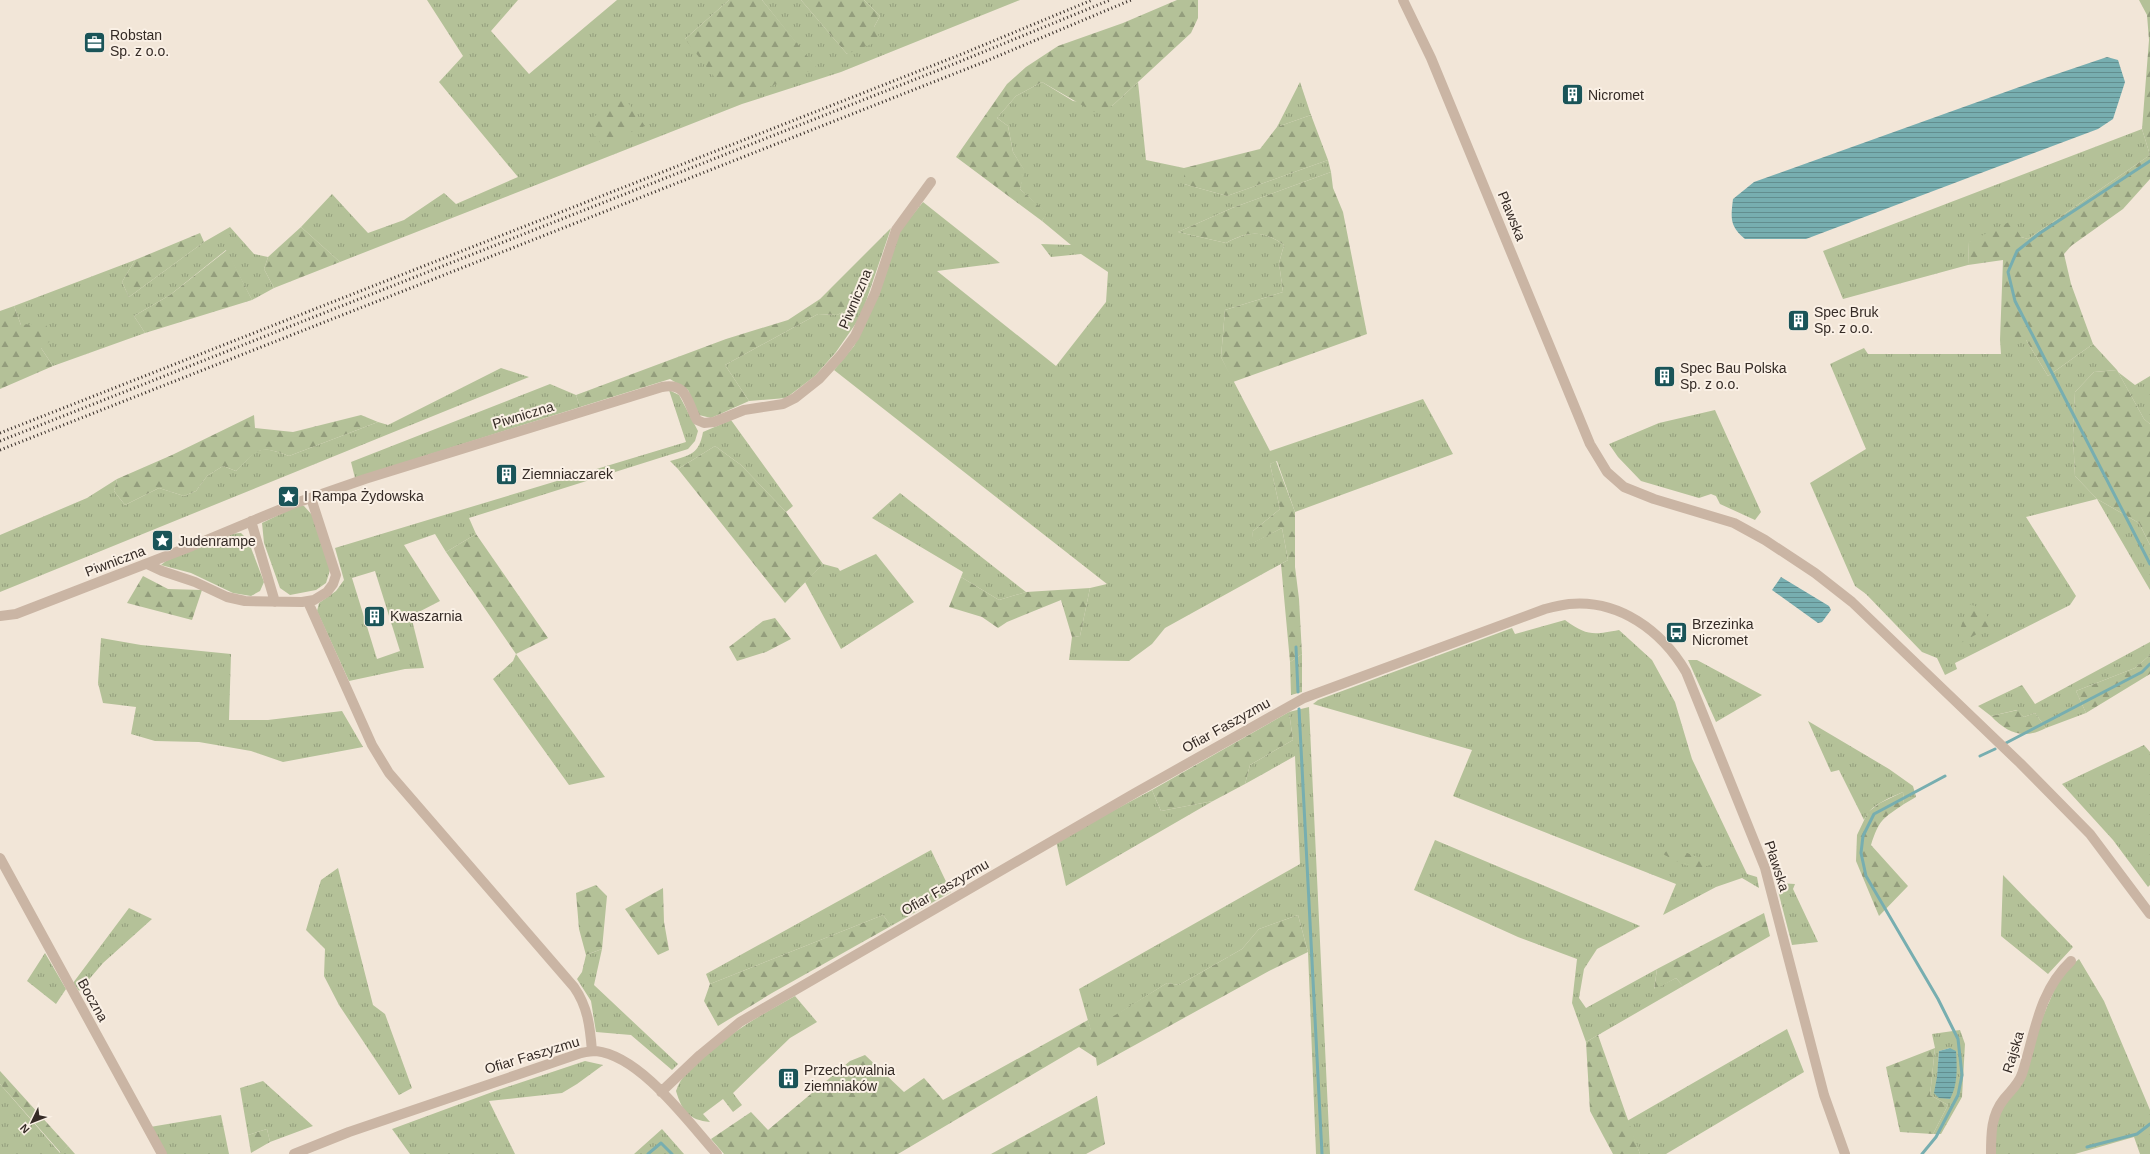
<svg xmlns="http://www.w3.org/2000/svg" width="2150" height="1154" font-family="Arial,sans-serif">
	<defs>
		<pattern id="grass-tufts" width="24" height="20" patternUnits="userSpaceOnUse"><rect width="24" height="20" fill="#b4c198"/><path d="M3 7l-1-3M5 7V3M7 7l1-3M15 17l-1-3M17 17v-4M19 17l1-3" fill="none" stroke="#939d7c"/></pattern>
		<pattern id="forest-firs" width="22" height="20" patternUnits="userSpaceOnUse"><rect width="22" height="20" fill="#b4c198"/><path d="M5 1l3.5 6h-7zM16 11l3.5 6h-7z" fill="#939d7c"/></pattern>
		<pattern id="water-rules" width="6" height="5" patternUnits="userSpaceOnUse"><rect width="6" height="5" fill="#77aeb0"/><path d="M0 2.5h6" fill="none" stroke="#628e8f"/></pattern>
	</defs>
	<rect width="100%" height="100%" fill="#f2e6d8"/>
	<path fill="url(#grass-tufts)" fill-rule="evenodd" d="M427,0H518L491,31L529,74L617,0H729L685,39L816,68L762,0H801L847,54L874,27L880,16L864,0H1020L841,72L742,104L340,262L301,227L332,194L368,233L404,220L444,193L456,204L518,177L439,82L463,56Z
		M1042,82L1073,101L1112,106L1138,82L1146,160L1184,168V184L1227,196L1328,160L1331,172L1232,208L1178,232L1226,243C1249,231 1263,230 1284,245L1279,263L1283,292L1225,310L1221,357L1270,451L1423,399L1453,454L1295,512L1277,461L1270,464L1280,509L1253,531L1252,543L1282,528L1288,560L1165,628L1152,644L1129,661L1069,660L1072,637L1080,636L1090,588L1107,584L834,370L854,346L875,303L898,233L923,202L1000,263L937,271L1056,366L1106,302L1108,272L1081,254L1051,257L1041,244L1071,245L1042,221L1046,213L1020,189L1024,170L1013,152L1008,126L997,118L1016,96Z
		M1300,82L1311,115L1277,127Z
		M2142,129L2150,155L2028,239L2021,237L1969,242L1968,265L1843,299L1823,251Z
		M230,227L254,254L268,257L264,269L274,288L252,300L226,250L170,295L134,316L145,333L53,366L41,348L21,325L14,306L135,260L122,282L129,297L204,242Z
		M891,228L861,316L836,352L815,376L786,398L749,401L725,365L818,314L837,315L855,306L867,287H832Z
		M2000,340H2026L2048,376L2093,344L2117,370L2094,372L2075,392L2073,435L2075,476L2097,499L2139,523L2150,545V590L2097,499L2026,517L2076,596L2070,605L1955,663L1957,669L1945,675L1937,658L1922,652L1866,594L1855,586L1810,483L1866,449L1830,364L1864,348L1868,354H2001Z
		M501,368L529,377L0,592V535L87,498L117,479L114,491L125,505L159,488L184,496L196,491L207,476L223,466L236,471C259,448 258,444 289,456L378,422L388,425Z
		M2118,372L2135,385L2150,376V424L2144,419Z
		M550,384L576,395L580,407L355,478L351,462Z
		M669,390L679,395L698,431L695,441L688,449L469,518L476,534L446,552L435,534L404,545L440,601L411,616L424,668L405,669L349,681L317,611L319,603L336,591L344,580L335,548L686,442ZM375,571L400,651L377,659L352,578Z
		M1715,410L1761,512L1755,520L1720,504L1716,496L1711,494L1699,498L1641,481L1618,457L1609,444L1659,423Z
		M731,420L793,506L786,512L741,465L715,446L678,469L670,461C691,455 699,454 703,432Z
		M900,493L1026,592L999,600L961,577L963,572L872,518Z
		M297,506H304L313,516L330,570L326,583L316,590L290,595L280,588L264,543L262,523Z
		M241,533L248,540L264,582L260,591L251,596L233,593L191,573L161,565L166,561L228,534Z
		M876,554L914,602L841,649L805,582L823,564L838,568L840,571Z
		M1565,620C1587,636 1593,635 1619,630L1652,660L1675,702L1692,759L1747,874L1757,877L1759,888L1742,878L1716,887L1663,915L1676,884L1453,796L1472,750L1313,704L1318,700L1512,628L1515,634Z
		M101,638L141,645L231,654L229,720H268L342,711L363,747L283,762L251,751L199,742L155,741L131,734L136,707L103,703L98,683Z
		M2150,642V655L2135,668L2076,691L2086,713L2046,728L2035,713L2024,717L2017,710L1991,716L1978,706L2022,685L2035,704Z
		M516,654L605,777L569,785L493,679L513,661Z
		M1302,654V692L1291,695L1290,662Z
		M1688,660H1697L1762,695L1716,722Z
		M1309,707L1330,1154H1316L1308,952L1298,915L1259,929L1242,949L1179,985L1167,983L1091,1031L1079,989L1300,864L1295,756L1245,784L1250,765L1293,740L1289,712Z
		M1808,721L1889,769L1913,786L1916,797L1904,804L1903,792C1888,799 1871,804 1864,820L1839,770L1831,772Z
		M2144,745L2150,752V885L2148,887L2113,840L2062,784Z
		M1152,790L1161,811L1213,801L1066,886L1056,841Z
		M1435,840L1640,926L1597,949L1584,969L1579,998L1586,1008L1657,969L1654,989L1676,978L1683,986L1586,1042L1572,1003L1577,959L1518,937L1414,890Z
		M931,850L951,892L891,926L883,915L710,984L706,974Z
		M338,868L373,1005L385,1014L412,1088L399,1095L339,1005L324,976L325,949L306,930L321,880Z
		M2003,875L2073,947L2048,974L2001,936Z
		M1776,883L1795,884L1793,889L1818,942L1792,945Z
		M129,908L152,919L103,963L79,991L73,983Z
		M602,949L594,985L678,1064L672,1070L631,1035L596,1032L591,1001L577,979L582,972L586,955Z
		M45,953L66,989L56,1004L27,981Z
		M2079,959L2104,1001L2150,1110V1154H2140L2134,1137L2075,1154H1994L1997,1117L2008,1099L2061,974Z
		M795,996L817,1022L790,1038L733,1093L742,1105L733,1112L723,1099L703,1114L710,1122C689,1120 682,1111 676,1091C681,1077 688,1071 700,1061C730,1032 759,1016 795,996Z
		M1787,1029L1804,1072L1666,1154H1640L1627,1121Z
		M1960,1030L1965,1044L1962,1097L1941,1134H1933L1948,1105L1930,1095L1935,1048L1932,1034ZM1950,1048L1937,1082L1939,1051Z
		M585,1061L603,1065L577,1084L562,1093L489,1101L515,1154H410L392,1129L495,1091Z
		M263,1081L313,1126L270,1142L267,1129L248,1135L240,1088Z
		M0,1084L60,1153L68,1146L75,1154H0Z
		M221,1115L229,1154H165L150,1127Z
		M662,1129L684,1154H634Z"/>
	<path fill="url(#forest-firs)" d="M729,0H762L817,68L733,101L685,39Z
		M801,0H864L880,16L874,27L881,40L847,54Z
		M1177,0H1198V18L1191,33L1112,106L1094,112L1042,82L1016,96L997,118L1008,126L1013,152L1025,171L1020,189L1047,213L1042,221L956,157L1007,84L1026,67L1058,46L1123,23Z
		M2139,0H2150V179L2123,209L2071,246L2064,254L2071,284L2093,344L2048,376L2026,340H2000L2003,260L1968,265L1969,242L2011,221L2021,237L2028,239L2150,155L2142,129L2149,40L2147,15Z
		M623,96L645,126L602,145L585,123Z
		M1311,115L1328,160L1227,196L1184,184V168L1260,149L1277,127Z
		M1331,172L1333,188L1343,212L1367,334L1233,382L1221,357L1225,310L1283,292L1279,263L1284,245C1263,230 1248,231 1226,243L1178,232L1232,208Z
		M301,227L340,262L274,288L264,269L268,257Z
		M200,233L204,242L129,297L122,282L135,260Z
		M227,250L252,300L145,333L134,316L170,295Z
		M832,287H868L855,306L837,315L818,314L725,365L749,401L711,418L699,415L688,390L670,379L580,407L576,395L726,339L788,320L820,299Z
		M14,306L21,325L45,323L53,339L41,348L53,366L0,389V311Z
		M2117,370L2144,419L2150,424V545L2139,523L2097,499L2075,476L2073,435L2075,392L2094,372Z
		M254,415L255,428L293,432L361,415L378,422L289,456C258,444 259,449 236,471L223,466L207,476L196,491L184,496L159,488L125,505L114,491L117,479L172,455Z
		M715,446L741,465L786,512L823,564L785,603L678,469Z
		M1276,461L1295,512V567L1299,599L1302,654L1290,662L1281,564L1288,560L1282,528L1251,544L1253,531L1280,509L1270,464Z
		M476,534L548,638L516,654L446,552Z
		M143,576L168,589L202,590L192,620L127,603Z
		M961,577L999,600L1026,592L1090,588L1080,636L1072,637L1061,600L1007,622L998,628L982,617L949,607Z
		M1969,604L1983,609L1993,625L1959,644V632Z
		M775,618L791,639L766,652L737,661L729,647L763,621Z
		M2150,655V674L2086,713L2076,691L2135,668Z
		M2018,710L2024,717L2035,713L2046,728C2024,740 2007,733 1991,716Z
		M1289,712L1293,740L1250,765L1245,784L1213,801L1161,811L1152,790Z
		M1903,792L1904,804C1882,819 1879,820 1871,845L1908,886L1879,916L1856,861L1857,835L1868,812L1880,803Z
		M1671,847L1714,863C1694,873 1680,863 1663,854Z
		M596,885L607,896L602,949L586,955L579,929L576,893Z
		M663,888L664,922L669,950L658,955L625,909Z
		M1764,913L1770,936L1683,986L1676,978L1654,990L1657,969Z
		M883,915L891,926L772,993L718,1026L704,1001L710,984Z
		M1298,915L1308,952L1269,971L1097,1066L1096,1058L1079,1047L898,1154H724L711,1139L751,1112L768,1130L850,1061L865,1055L904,1092L924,1078L943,1100L1088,1020L1091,1030L1167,983L1179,985L1242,949L1259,929Z
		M1598,1035L1640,1154H1613L1590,1111L1586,1042Z
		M1935,1048L1930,1095L1948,1105L1933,1134L1900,1132L1886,1067Z
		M0,1071L68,1146L61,1153L0,1084Z
		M1097,1096L1105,1144L1086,1154H991Z
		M267,1129L270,1142L251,1153L248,1135Z"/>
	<path fill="url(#water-rules)" d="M2107,57L2118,60L2125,82L2113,119L2098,129L1806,239H1745C1729,226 1731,217 1733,199L1754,182L2042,79Z
		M1781,577L1829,606L1831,610L1822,622L1818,623L1772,590Z
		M1950,1048L1956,1051C1957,1068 1958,1084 1950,1099L1939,1098L1934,1093L1937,1077L1939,1051Z"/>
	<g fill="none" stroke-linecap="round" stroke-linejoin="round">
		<path stroke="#77aeb0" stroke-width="3" d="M2150,161L2040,233L2017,251L2008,272L2015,301L2150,564
			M1296,647L1298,692
			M1299,709L1322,1154
			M2006,743L2142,672L2150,664
			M1980,756L1995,749
			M2087,1147L2137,1134L2150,1124
			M648,1154L661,1143L672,1154
			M1922,1154L1936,1137L1958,1095L1962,1075L1958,1039L1938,999L1866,876L1861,853L1863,836L1874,814L1945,776"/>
		<path stroke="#cab5a4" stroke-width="10" d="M1403,0L1431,58L1590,444L1607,472L1624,487L1654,499L1734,523L1765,540L1815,573L1852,602L2020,763L2090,834L2150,914
			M251,521L275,602
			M147,564L162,571L195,582L227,597L245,601L302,602L314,600L327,592L333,584L336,575L311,498
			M308,602L372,745L389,773L574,987C588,1007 590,1027 592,1051
			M0,616L16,614L192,546L293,504L365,479L662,387C688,382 687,403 697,420L704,423L714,422L744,410L783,404L795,398L819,379L841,355L855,336L875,293L896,230L931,182
			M0,858L162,1154
			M661,1092L700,1055L740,1022L1135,793L1304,698L1545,609C1553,607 1561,605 1569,604C1619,599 1662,631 1686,672L1765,868L1824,1095L1845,1154
			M294,1154L349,1132L581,1053C586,1052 591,1051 596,1051C641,1056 688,1122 717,1154
			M1991,1154C1991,1134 1991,1115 2004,1099C2011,1090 2018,1085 2022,1074C2035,1034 2038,992 2071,961"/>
		<path stroke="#352b26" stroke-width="3" stroke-dasharray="1 3" stroke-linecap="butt" d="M0,433L962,54L1092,0
			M0,441L949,66L1110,0
			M0,450L979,64L1131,0"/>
	</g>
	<defs>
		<symbol id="office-square" viewBox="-11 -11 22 22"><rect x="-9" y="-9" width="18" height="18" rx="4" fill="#1a5458" stroke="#faf0e5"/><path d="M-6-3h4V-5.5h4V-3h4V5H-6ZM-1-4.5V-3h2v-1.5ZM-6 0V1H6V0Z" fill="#fff"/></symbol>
		<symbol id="building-square" viewBox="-11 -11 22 22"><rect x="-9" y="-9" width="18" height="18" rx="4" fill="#1a5458" stroke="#faf0e5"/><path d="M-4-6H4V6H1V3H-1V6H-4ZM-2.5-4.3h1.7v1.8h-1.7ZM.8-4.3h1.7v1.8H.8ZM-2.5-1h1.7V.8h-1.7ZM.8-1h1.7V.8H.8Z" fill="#fff"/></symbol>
		<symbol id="sight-square" viewBox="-11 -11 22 22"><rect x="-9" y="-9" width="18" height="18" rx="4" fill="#1a5458" stroke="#faf0e5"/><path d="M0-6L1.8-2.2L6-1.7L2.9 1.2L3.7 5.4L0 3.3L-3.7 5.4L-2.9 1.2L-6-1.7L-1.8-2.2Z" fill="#fff"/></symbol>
		<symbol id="bus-square" viewBox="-11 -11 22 22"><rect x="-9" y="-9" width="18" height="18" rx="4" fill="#1a5458" stroke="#faf0e5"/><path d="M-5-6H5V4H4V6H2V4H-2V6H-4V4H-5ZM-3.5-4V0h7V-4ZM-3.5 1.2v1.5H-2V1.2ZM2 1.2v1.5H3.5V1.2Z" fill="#fff"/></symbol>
	</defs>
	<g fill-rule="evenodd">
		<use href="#office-square" x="82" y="30" width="25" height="25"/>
		<use href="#building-square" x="1560" y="82" width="25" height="25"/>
		<use href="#building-square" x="1786" y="308" width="25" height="25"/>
		<use href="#building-square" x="1652" y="364" width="25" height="25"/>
		<use href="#building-square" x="494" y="462" width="25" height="25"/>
		<use href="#sight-square" x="276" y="484" width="25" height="25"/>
		<use href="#sight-square" x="150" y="528" width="25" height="25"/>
		<use href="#building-square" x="362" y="604" width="25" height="25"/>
		<use href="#bus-square" x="1664" y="620" width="25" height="25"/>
		<use href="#building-square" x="776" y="1066" width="25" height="25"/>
	</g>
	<g text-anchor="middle" stroke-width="4" stroke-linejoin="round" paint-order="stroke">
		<g font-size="14" fill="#352b26" stroke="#faf0e5" text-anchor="start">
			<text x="110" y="40">Robstan<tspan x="110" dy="16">Sp. z o.o.</tspan></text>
			<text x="1588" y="100">Nicromet</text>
			<text x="1814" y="317">Spec Bruk<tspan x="1814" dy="16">Sp. z o.o.</tspan></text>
			<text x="1680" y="373">Spec Bau Polska<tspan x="1680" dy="16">Sp. z o.o.</tspan></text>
			<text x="522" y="479">Ziemniaczarek</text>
			<text x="304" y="501">I Rampa Żydowska</text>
			<text x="178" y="546">Judenrampe</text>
			<text x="390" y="621">Kwaszarnia</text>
			<text x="1692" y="629">Brzezinka<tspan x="1692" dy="16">Nicromet</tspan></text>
			<text x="804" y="1075">Przechowalnia<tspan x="804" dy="16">ziemniaków</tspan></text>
		</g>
		<g font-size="14" fill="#352b26" stroke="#faf0e5">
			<text transform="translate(1512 216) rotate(68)" y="5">Pławska</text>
			<text transform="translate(855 299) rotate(-67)" y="5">Piwniczna</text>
			<text transform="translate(523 415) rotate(-17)" y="5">Piwniczna</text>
			<text transform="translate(115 561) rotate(-21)" y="5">Piwniczna</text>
			<text transform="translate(1226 725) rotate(-29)" y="5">Ofiar Faszyzmu</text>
			<text transform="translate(1777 866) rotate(72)" y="5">Pławska</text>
			<text transform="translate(945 887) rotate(-30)" y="5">Ofiar Faszyzmu</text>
			<text transform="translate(93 1000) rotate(61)" y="5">Boczna</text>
			<text transform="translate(2013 1052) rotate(-73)" y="5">Rajska</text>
			<text transform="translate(532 1055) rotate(-17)" y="5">Ofiar Faszyzmu</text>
		</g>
	</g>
	<g transform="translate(32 1122) rotate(227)" stroke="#faf0e5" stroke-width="3" paint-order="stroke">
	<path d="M0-3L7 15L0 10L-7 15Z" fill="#352b26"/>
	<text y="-6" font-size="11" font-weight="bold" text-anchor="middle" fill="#352b26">N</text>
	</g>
</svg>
